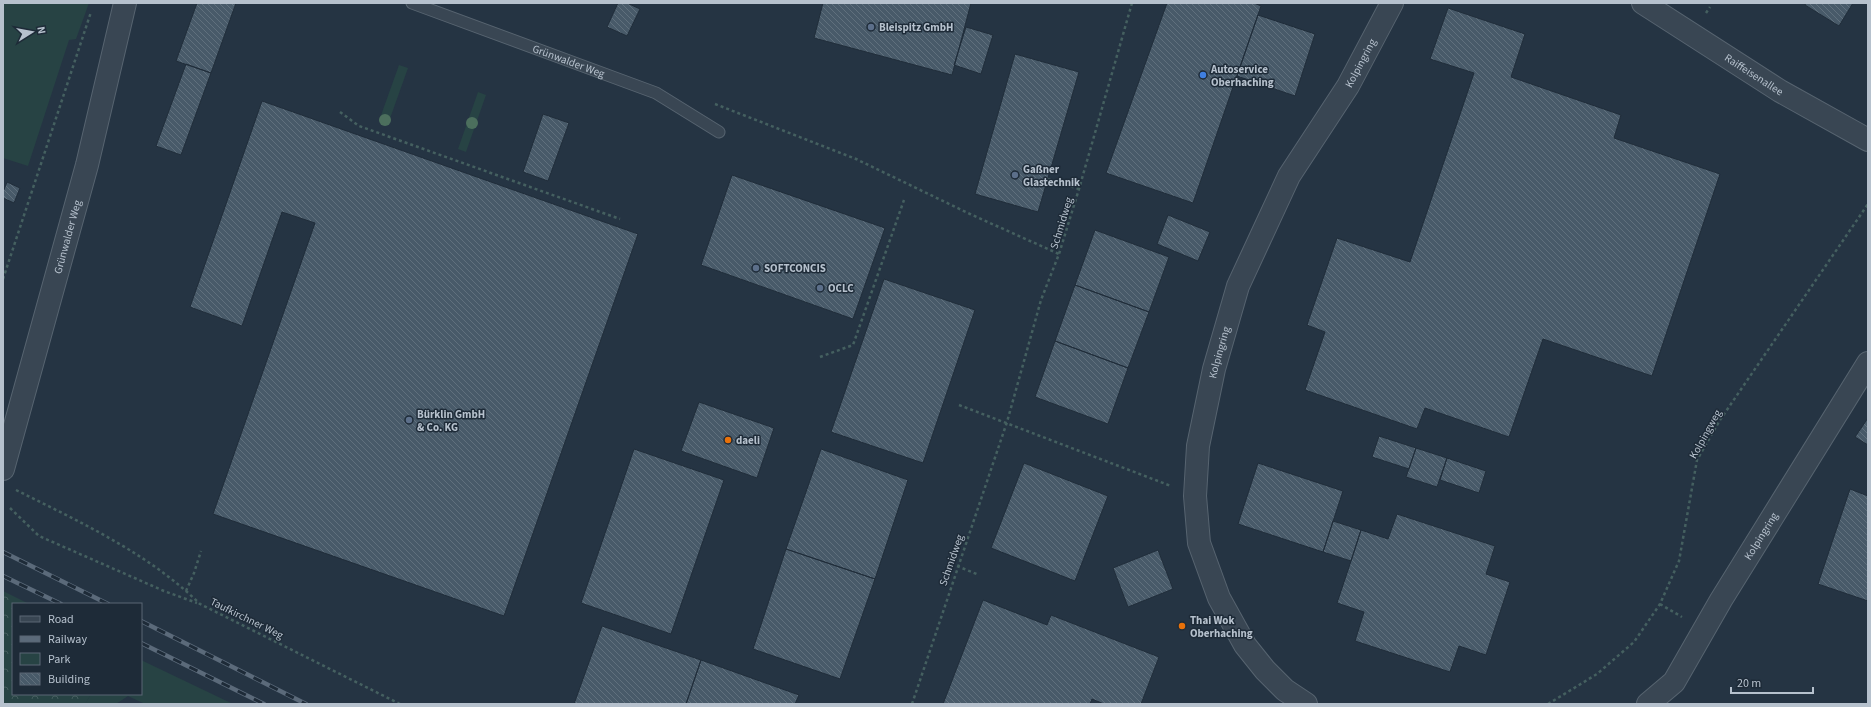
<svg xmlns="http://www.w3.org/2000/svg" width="1871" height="707" font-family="'Source Sans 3',sans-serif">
	<defs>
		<pattern id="forest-crowns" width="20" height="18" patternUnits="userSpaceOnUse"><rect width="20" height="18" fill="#274344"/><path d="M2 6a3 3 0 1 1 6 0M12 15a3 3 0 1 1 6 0" fill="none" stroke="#445c5e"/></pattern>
		<pattern id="building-back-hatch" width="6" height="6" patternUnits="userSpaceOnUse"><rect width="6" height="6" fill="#485a69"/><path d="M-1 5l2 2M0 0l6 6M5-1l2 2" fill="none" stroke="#60707d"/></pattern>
	</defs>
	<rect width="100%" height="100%" fill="#253443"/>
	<path fill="#274344" d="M3,3H89L76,39L69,40L28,166L3,158Z
		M399,65L408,68L388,124L379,121Z
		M478,92L486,95L466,152L458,149Z
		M141,660L233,704H145L128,696L116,704H85L91,694H141Z"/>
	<path fill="url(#forest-crowns)" d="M3,591L29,604H13V694H91L85,704H3Z"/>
	<path fill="url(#building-back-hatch)" stroke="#202d3a" d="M197,3H236L211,73L176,61Z
		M618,3H627L640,9L627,36L607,27Z
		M823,3H971L952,75L814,38Z
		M1167,3H1254L1261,6L1193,203L1106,173Z
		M1806,3H1853L1839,26L1805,5Z
		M1448,8L1525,34L1511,77L1621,115L1614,138L1720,174L1652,376L1543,339L1509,437L1425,408L1417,429L1305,390L1325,332L1307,325L1337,238L1410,262L1474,73L1430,59Z
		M1258,15L1315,34L1295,96L1237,76Z
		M966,27L993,35L981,74L954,65Z
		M1015,54L1079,72L1038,212L975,194Z
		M186,64L211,73L181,155L156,146Z
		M262,101L638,234L504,616L213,514L315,223L282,212L242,326L190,307Z
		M543,114L569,123L548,181L523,172Z
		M732,175L885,228L853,319L701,265Z
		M7,182L20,188L14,203L3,198V192Z
		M1168,215L1210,232L1198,261L1157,244Z
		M1095,230L1169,257L1149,312L1075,285Z
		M884,279L975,310L923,463L831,432Z
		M1075,285L1149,312L1128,368L1055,341Z
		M1055,341L1128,368L1108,424L1035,397Z
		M699,402L774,428L757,478L681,451Z
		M1868,418V445L1855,437Z
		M1379,436L1416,448L1409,469L1372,457Z
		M1416,448L1447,458L1437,487L1406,477Z
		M634,449L724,480L671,634L581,603Z
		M821,449L908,480L875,579L786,549Z
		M1447,458L1486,471L1479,493L1440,480Z
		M1024,463L1108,496L1075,581L991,548Z
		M1258,463L1343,491L1323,552L1238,524Z
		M1850,489L1868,496V601L1818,584Z
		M1397,514L1495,546L1486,574L1510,582L1486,655L1459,646L1450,672L1355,641L1364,612L1337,603L1351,561L1361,530L1388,539Z
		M1333,521L1361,530L1351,561L1323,552Z
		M786,549L875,579L840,679L753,649Z
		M1158,550L1173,589L1128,607L1113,568Z
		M983,600L1047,625L1051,615L1159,657L1141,704H1104L1092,699L1090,704H943Z
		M602,626L701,660L686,704H574Z
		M701,660L799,695L795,704H686Z"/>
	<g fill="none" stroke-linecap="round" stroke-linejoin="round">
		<defs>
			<g id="lane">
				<path id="s1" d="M412,3L656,93L719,132"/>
			</g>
			<g id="street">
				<path id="s2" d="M1643,3L1780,91L1868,140"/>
				<path id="s3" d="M3,469L87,165L125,3"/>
				<path id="s4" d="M1306,704L1285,690L1265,670L1245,645L1219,598L1199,543L1195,496L1198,446L1214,369L1238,286L1289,176L1348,86L1392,3"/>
				<path id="s5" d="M1648,704L1674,682L1721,600L1868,363"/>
			</g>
		</defs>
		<use href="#lane" stroke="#576470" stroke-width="13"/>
		<use href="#street" stroke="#576470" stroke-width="24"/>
		<path stroke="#456060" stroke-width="2.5" stroke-dasharray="3 3" stroke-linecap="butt" d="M1706,13L1710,7
			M715,104L856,159L970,214L1059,254
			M340,112L359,126L620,219
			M1048,179L1079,189
			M3,279L91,12
			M820,357L853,345L904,200
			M959,405L1171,486
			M16,490C80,522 148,553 200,604L400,704
			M10,508L39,536L164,591L197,603
			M957,566L979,575
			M186,591L194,573L201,551
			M1660,604L1682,617
			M912,704L1007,422L1041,300L1059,254L1079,189L1132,3
			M1548,704L1597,674L1634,642L1660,604L1679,561L1697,460L1720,420L1868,204"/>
		<use href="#lane" stroke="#394653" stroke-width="11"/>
		<use href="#street" stroke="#394653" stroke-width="22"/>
		<defs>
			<path id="rail" d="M3,552L108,604
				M3,576L61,604
				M141,621L306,704
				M141,643L264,704"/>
		</defs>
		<use href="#rail" stroke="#5b6a7a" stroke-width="4.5"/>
		<use href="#rail" stroke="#1e2b38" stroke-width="3" stroke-dasharray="9" stroke-linecap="butt"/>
	</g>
	<g fill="#4c6f5d">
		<circle cx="385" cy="120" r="6"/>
		<circle cx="472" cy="123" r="6"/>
	</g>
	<g fill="#5c6f8a" stroke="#1e2b38" stroke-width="1.5">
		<circle cx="871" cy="27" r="4"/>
		<circle cx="1015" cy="175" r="4"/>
		<circle cx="756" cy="268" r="4"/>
		<circle cx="820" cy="288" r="4"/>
		<circle cx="409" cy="420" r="4"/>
	</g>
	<circle fill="#3f7fe0" stroke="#1e2b38" stroke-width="1.5" cx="1203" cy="75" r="4"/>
	<g fill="#e8710a" stroke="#1e2b38" stroke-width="1.5">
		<circle cx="728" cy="440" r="4"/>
		<circle cx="1182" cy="626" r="4"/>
	</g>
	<g text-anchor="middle" stroke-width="3" stroke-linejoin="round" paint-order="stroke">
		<g font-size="11" font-weight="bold" fill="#b6c1cd" stroke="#1e2b38" text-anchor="start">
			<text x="879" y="31">Bleispitz GmbH</text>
			<text x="1211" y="73">Autoservice<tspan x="1211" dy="13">Oberhaching</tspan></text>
			<text x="1023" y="173">Gaßner<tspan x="1023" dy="13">Glastechnik</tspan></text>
			<text x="764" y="272">SOFTCONCIS</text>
			<text x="828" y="292">OCLC</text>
			<text x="417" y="418">Bürklin GmbH<tspan x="417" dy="13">&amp; Co. KG</tspan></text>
			<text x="736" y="444">daeli</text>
			<text x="1190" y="624">Thai Wok<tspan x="1190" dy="13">Oberhaching</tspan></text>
		</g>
		<g font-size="11" fill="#b6c1cd" stroke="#1e2b38">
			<text dy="4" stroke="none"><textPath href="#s1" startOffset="167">Grünwalder Weg</textPath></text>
			<text dy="4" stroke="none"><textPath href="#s4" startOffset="715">Kolpingring</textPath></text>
			<text dy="4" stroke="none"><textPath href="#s2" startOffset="132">Raiffeisenallee</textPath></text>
			<text transform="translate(1061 223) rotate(-73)" y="4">Schmidweg</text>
			<text dy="4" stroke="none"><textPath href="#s3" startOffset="241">Grünwalder Weg</textPath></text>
			<text dy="4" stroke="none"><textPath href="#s4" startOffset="391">Kolpingring</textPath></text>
			<text transform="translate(1705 434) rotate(-61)" y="4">Kolpingweg</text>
			<text dy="4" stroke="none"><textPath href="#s5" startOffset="204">Kolpingring</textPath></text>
			<text transform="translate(951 560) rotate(-71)" y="4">Schmidweg</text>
			<text transform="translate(247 618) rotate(26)" y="4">Taufkirchner Weg</text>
		</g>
	</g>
	<rect width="1871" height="707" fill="none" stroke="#b6c1cd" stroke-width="8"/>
	<rect x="12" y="603" width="130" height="92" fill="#1e2b38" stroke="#5b6774"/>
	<rect x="20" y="616" width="20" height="6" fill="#394653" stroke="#5b6774"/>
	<text x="48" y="623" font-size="12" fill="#b6c1cd">Road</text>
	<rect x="20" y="636" width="20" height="6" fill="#5b6a7a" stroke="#5b6774"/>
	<text x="48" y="643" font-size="12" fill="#b6c1cd">Railway</text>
	<rect x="20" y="653" width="20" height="12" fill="#274344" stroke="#5b6774"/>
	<text x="48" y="663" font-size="12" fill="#b6c1cd">Park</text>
	<rect x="20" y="673" width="20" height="12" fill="url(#building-back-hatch)" stroke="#5b6774"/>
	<text x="48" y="683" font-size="12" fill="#b6c1cd">Building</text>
	<g transform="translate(32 32) rotate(79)" stroke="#1e2b38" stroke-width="3" paint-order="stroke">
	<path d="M0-3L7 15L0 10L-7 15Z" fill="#b6c1cd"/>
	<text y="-6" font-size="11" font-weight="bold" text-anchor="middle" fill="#b6c1cd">N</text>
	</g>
	<path d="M1731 687v6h82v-6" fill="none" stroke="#b6c1cd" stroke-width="2"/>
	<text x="1737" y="687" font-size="12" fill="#b6c1cd" stroke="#1e2b38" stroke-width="3" paint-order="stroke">20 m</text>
</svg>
